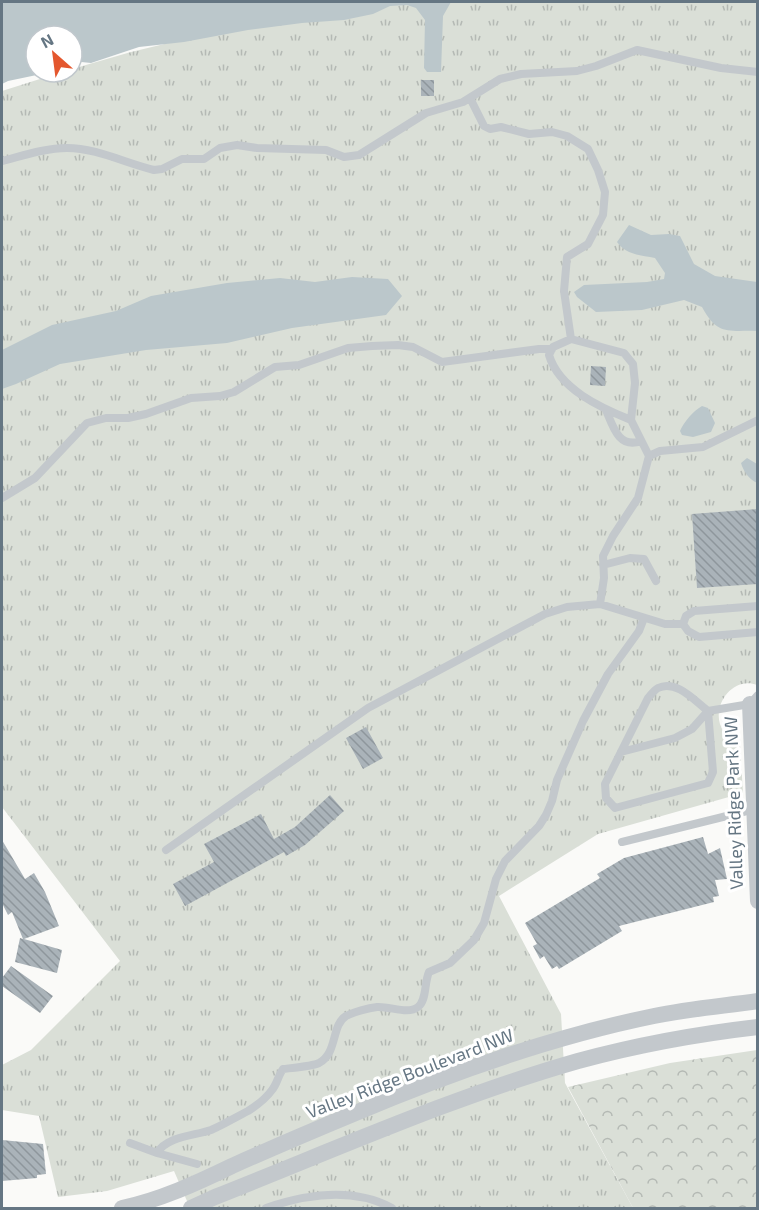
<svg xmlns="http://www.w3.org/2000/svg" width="759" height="1210" font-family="'Exo 2',sans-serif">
	<defs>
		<pattern id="grass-tufts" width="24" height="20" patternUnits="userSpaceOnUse" patternTransform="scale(1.5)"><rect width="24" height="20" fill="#dadfd7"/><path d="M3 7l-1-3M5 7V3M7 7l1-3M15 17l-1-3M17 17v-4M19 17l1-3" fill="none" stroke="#b4b9b4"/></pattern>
		<pattern id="forest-crowns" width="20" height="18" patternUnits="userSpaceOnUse" patternTransform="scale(1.5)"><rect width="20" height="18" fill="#dadfd7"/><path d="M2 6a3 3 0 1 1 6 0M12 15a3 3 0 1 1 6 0" fill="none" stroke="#b4b9b4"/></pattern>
		<pattern id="building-back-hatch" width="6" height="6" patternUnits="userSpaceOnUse" patternTransform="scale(1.5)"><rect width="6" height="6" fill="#aab3b9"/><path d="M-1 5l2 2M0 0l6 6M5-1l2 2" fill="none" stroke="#8e969c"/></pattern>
	</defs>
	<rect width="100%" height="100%" fill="#fafaf8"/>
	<path fill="url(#grass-tufts)" d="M339,2H757V685C726,673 698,726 740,745L743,793L598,834L499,896L561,1014L565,1083L633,1208H190L174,1171L107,1191L58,1197L39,1116L2,1110V1065L31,1050L120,961L2,807V91L62,72H72V69L131,52Z"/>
	<path fill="url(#forest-crowns)" d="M757,1050V1208H633L568,1087L670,1063Z"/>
	<path fill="#bbc7cb" d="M2,2H451L443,16L441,72H427L424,68L425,20L416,8L407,5L390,6L373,14L344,20L302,23L248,30L184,42L139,47L91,63L72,61V36H36V72H51L8,81L2,84Z
		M629,225L651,235L669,234L680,236L694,264L715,276L757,282V331C727,330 718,336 702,307L684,300L642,310L596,312L577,297L574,292L584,285L647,282L664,279L665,273L655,258C641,255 626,255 617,242Z
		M352,277L388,279L402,296L386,315L292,328L227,343L146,350L60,364L16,384L2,389V350L52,325L116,311L151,296L227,283L280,278L315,282Z
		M702,406L708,408L715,423L711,432L693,437L682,435L680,431C684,422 693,411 702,406Z
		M747,458L757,464V483C750,480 743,471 741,463Z"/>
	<path fill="url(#building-back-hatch)" d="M421,80H434V96H421Z
		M591,366L606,367L605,386L590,385Z
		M758,509V584L697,588L692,514Z
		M366,727L383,758L363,769L346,738Z
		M330,795L344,811L305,845L286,856L284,852L185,906L173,884L214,862L204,844L261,814L274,839L295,827Z
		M703,837L708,854L720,848L727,879L715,880L719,896L713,897L714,902L619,926L622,931L559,969L557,966L552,969L544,956L540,959L533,946L537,944L525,923L600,878L597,874L624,858Z
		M2,840L25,879L34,873L45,892L59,926L24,939L62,950L57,973L15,962L20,938L23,939L12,912L8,915L2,903Z
		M11,966L53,996L40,1013L2,986V978Z
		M2,1140L43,1144L46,1174L37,1175V1178L2,1181Z"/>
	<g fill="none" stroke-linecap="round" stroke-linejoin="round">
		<path stroke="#c3c8cc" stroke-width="8" d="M470,98L484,126L490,129L501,127L529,134L552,132L567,136L588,149L598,170L605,192L603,215L588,244L567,257L564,291L571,339
			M2,161C22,156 45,148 67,148C96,148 125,163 154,170L162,169L182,159H204L220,148L237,145L257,148L326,150L344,157L359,155L426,113L463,102L500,79L521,74L577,71L596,66L637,50L721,68L758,72
			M606,410C613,427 619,449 641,441
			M649,456L660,451L703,447L758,420
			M2,498L35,478L87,423L106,418H128L146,414L191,398L220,396L234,392L275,367L299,365L348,348L372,346L398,345L413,347L442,362L539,349H552
			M603,565L630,558L644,559L656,581
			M600,604L604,578L603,556L613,536L638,498L649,456L631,420L635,383L633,364L624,353L571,339L553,347L549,355C559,389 601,408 631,420
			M683,624L686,616L694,611L758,606
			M683,624L688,631L699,637L758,632
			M708,711L713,772L708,783L615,808L606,798L605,784L648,698C651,695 654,690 658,688C676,679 695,701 708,711L750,704L758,695
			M621,752L675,738L692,729L708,711
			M622,842L755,809
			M166,850L368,708L545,614L567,607L600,604L665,624H683
			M130,1143L157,1153
			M197,1164L157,1153C167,1136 194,1136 211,1130C223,1125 236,1117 248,1111C256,1106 267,1097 272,1090C277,1084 278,1076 283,1069C291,1068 314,1066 319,1063C338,1053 331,1025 346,1016C354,1012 368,1008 377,1007C390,1006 408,1015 418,1007C427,1000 424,983 429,972L450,963L474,940L484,923L496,879L505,861L539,826L546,815L552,801L557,780L583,721L608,674L639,631L644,618
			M266,1208C307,1194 353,1187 392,1208"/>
		<path stroke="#c3c8cc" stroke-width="16" d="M750,704L758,901
			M122,1208C160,1200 197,1183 232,1166C272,1148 312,1131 353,1114C450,1073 551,1037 654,1016C688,1009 723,1006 758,1001
			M191,1208L215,1197C334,1150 455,1096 578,1061C637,1045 697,1034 758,1027"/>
	</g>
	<g text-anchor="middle" stroke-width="6" stroke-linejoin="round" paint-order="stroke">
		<g font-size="18" fill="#657683" stroke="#fff">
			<text transform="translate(734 803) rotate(-92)" y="6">Valley Ridge Park NW</text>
			<text transform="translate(410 1074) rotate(-21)" y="6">Valley Ridge Boulevard NW</text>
		</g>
	</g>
	<rect width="759" height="1210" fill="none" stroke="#657683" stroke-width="6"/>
	<g transform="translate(54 54) rotate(332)"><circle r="28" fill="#ffffff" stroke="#c1c8cd" stroke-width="1.5"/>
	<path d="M0-4.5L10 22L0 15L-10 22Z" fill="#e4572e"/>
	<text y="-9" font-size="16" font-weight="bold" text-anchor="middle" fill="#657683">N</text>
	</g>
</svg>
